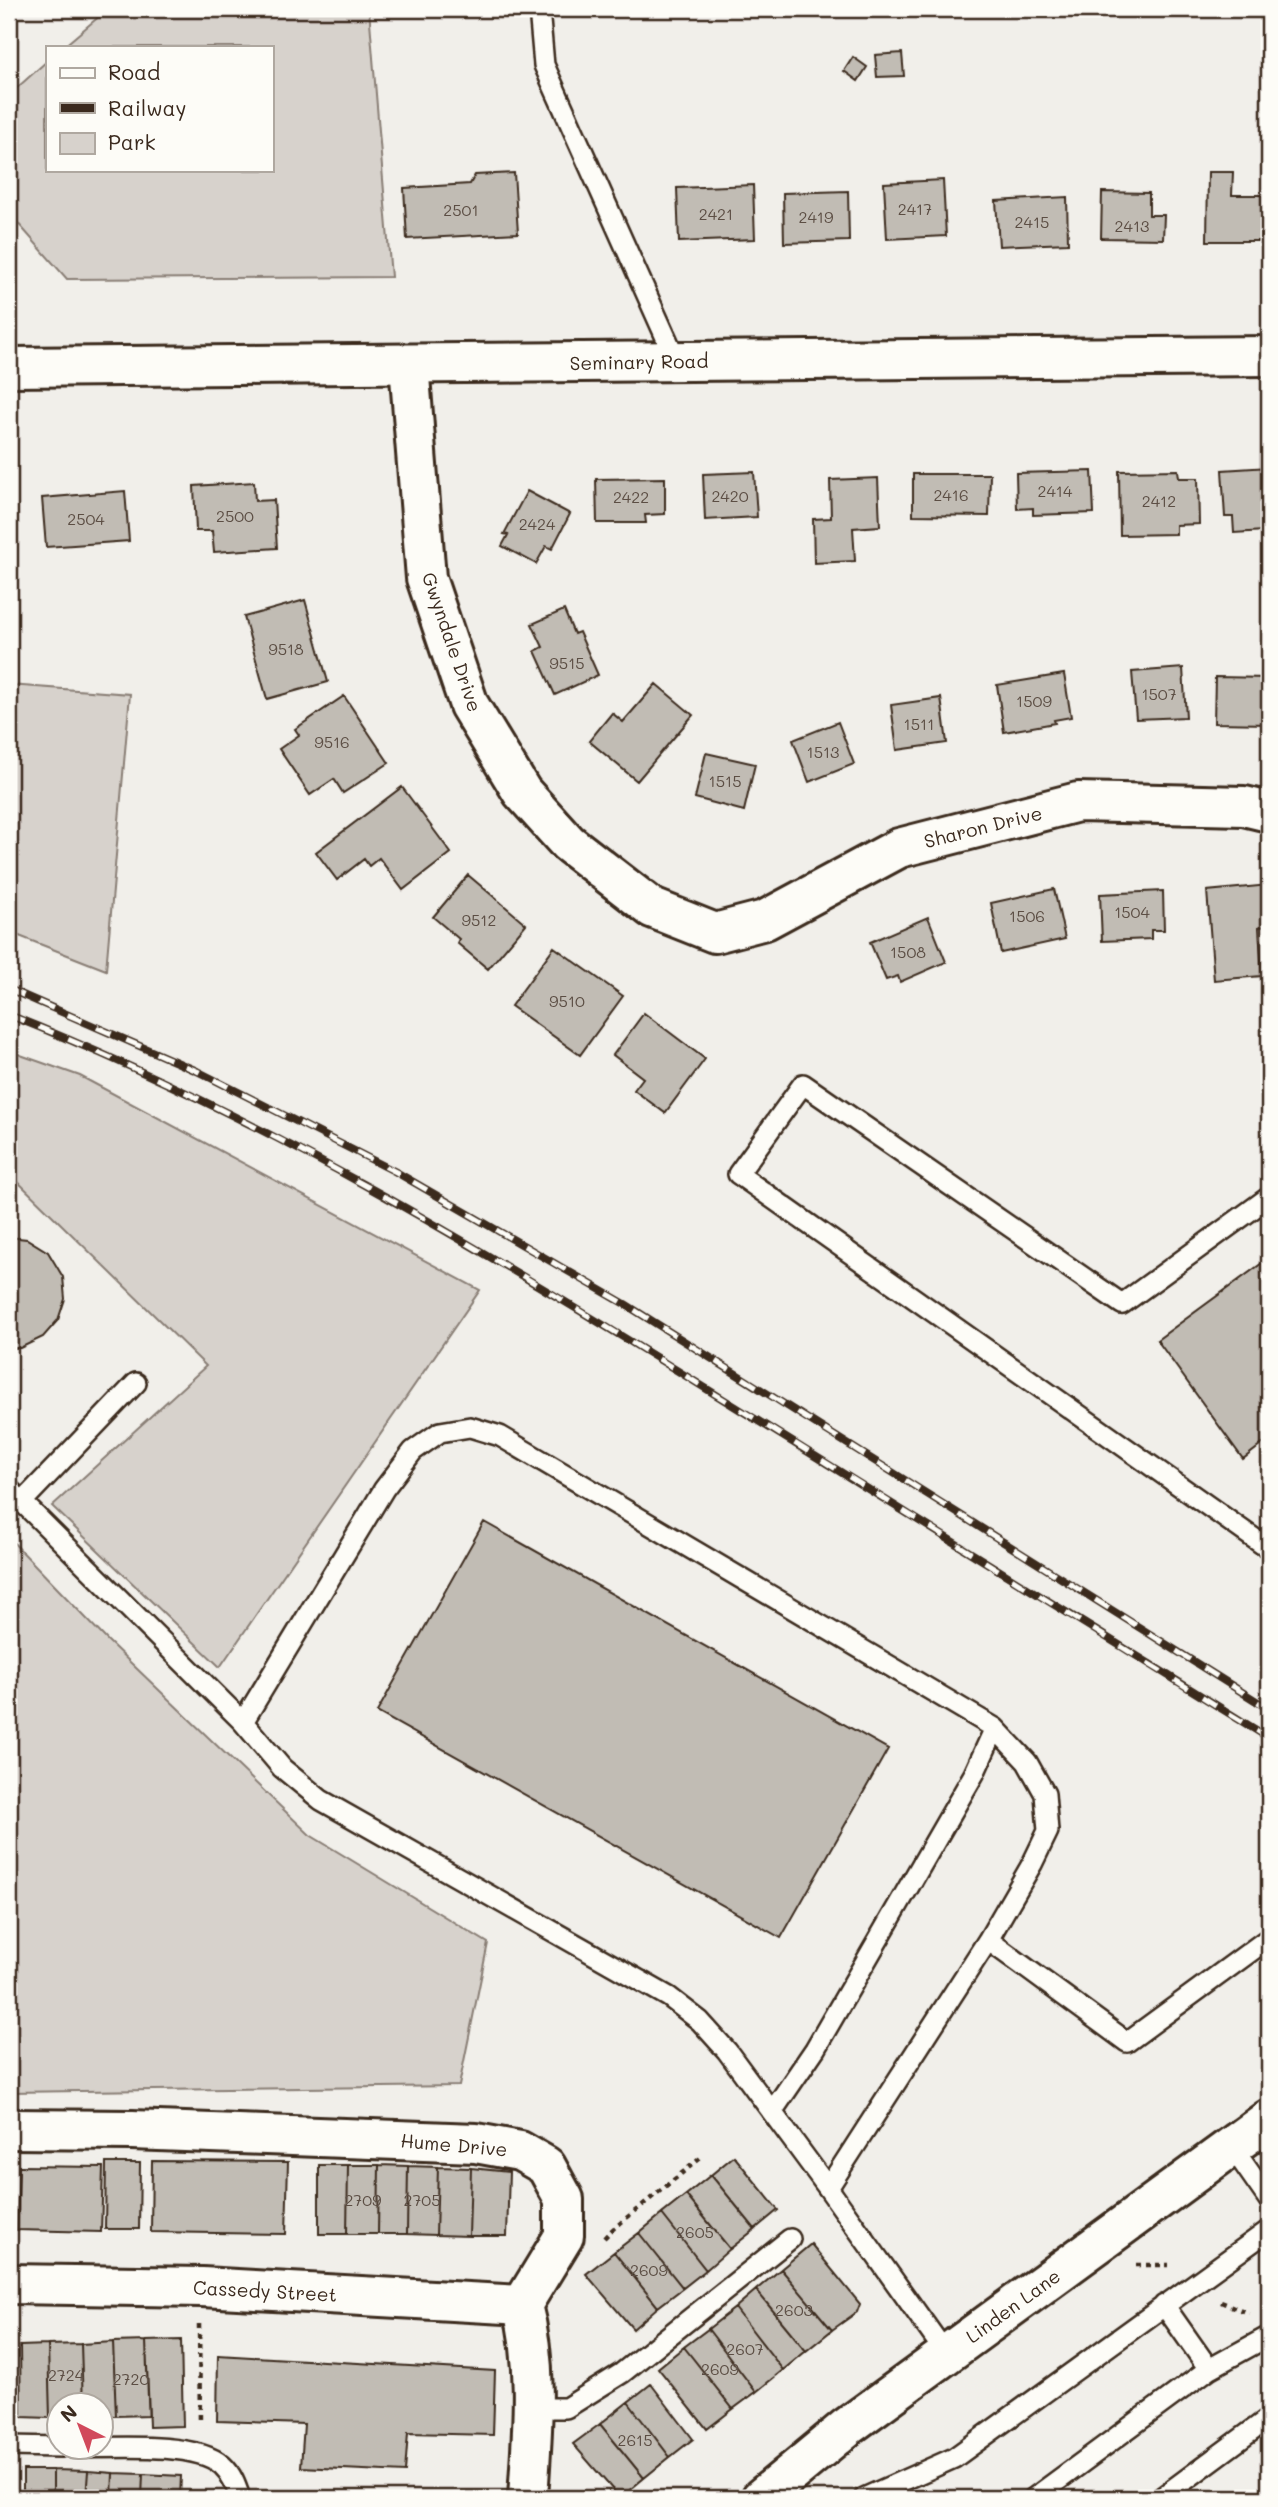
<svg xmlns="http://www.w3.org/2000/svg" width="1278" height="2507" font-family="Mali,sans-serif">
	<rect width="100%" height="100%" fill="#f1efea"/>
	<filter id="ink" filterUnits="userSpaceOnUse"><feTurbulence type="fractalNoise" baseFrequency=".0143" numOctaves="2"/><feDisplacementMap in="SourceGraphic" scale="14" xChannelSelector="R" yChannelSelector="G"/><feConvolveMatrix kernelMatrix="1 2 1 2 8 2 1 2 1" color-interpolation-filters="sRGB"/></filter>
	<g filter="url(#ink)">
		<path fill="#d7d2cc" stroke="#897e75" stroke-width="2" d="M108,9H369L391,277L67,279L9,213V95L47,61V170H271V47H63Z
			M9,685L130,694L106,970L9,932Z
			M9,1051L80,1076L480,1290L220,1667L52,1506L206,1366L9,1173Z
			M9,1538L108,1641L310,1835L488,1943L459,2086L9,2092Z"/>
		<path fill="#c1bcb4" stroke="#3b2a1e" stroke-width="2" d="M1269,16V45L1261,42Z
			M902,53L904,76L877,77L875,55Z
			M853,57L867,67L858,81L844,71Z
			M1208,172H1233L1232,195H1269V241H1207Z
			M514,173L518,233L407,239L404,188L470,184L475,175Z
			M943,180L946,236L887,239L884,183Z
			M753,185L755,239L679,242L677,188Z
			M848,191L849,241L784,243L783,193Z
			M1102,192L1149,193V215H1164L1163,239L1101,238Z
			M1067,197L1068,243L999,246L996,201Z
			M1269,467V521L1263,522L1264,531L1234,533L1233,517H1225L1222,470Z
			M1178,470L1179,478H1198L1199,524L1176,525V534L1120,535L1119,471Z
			M1092,471L1094,513L1033,515V508L1017,509L1016,473Z
			M754,472L757,517L705,520L703,474Z
			M913,474H990L989,516L913,515Z
			M665,478V514L645,515L646,523H597L596,479Z
			M878,478L880,526L853,528L855,561L814,563L813,519L831,518L830,480Z
			M254,482L255,501L274,500L277,548L214,552L212,531H196L194,486Z
			M125,491L129,541L46,547L42,498Z
			M527,491L570,514L552,549L546,546L536,564L502,546L508,535L504,534Z
			M305,600L328,682L267,699L244,617Z
			M564,610L574,634L579,632L598,675L555,695L535,651L543,647L532,624Z
			M1183,668L1186,717L1136,719L1132,672Z
			M1064,674L1071,717L1054,720L1055,723L1004,732L997,685Z
			M1215,677L1269,678V724L1214,723Z
			M656,684L693,715L637,781L589,741L612,713L623,722Z
			M344,696L389,763L343,793L334,779L310,795L279,749L299,735L295,729Z
			M941,698L947,743L897,750L891,705Z
			M838,722L854,764L809,782L793,740Z
			M706,753L755,764L744,811L695,798Z
			M402,787L451,853L403,890L379,858L369,866L364,859L337,880L316,852Z
			M468,875L526,924L488,969L457,943L459,939L433,917Z
			M1269,885V926L1259,927L1262,976L1214,980L1207,891Z
			M1054,889L1065,939L1001,953L991,903Z
			M1163,891L1164,930H1151V939L1102,941L1100,894Z
			M928,917L946,962L900,982L898,976L886,980L870,942Z
			M554,947L623,996L580,1055L511,1006Z
			M644,1013L705,1059L665,1113L634,1090L643,1078L613,1055Z
			M9,1237L27,1239L48,1252L63,1277L65,1299L58,1320L43,1337L20,1348H9Z
			M1269,1258V1439L1243,1459L1157,1340Z
			M484,1522L888,1749L781,1938L377,1712Z
			M734,2156L778,2210L755,2229L711,2175Z
			M152,2161L288,2162L286,2234L151,2232Z
			M106,2163H140L139,2229H105Z
			M319,2165H348L347,2234H319Z
			M348,2165H379L378,2234H347Z
			M379,2165L408,2166L407,2234H378Z
			M19,2166L103,2167L101,2232L17,2230Z
			M408,2166L438,2167L436,2235L407,2234Z
			M438,2167L471,2168L469,2236L436,2235Z
			M471,2168L509,2172L507,2236H469Z
			M711,2175L755,2229L730,2249L686,2195Z
			M686,2195L730,2249L706,2270L662,2214Z
			M662,2214L706,2270L683,2288L639,2233Z
			M639,2233L683,2288L658,2307L614,2252Z
			M811,2244L860,2304L857,2312L832,2330L781,2269Z
			M614,2252L658,2307L633,2329L586,2274Z
			M781,2269L832,2330L806,2351L756,2290Z
			M756,2290L806,2351L783,2370L735,2308Z
			M735,2308L783,2370L756,2392L708,2329Z
			M708,2329L756,2392L733,2409L684,2347Z
			M181,2340L183,2426L149,2427L146,2341Z
			M146,2341L149,2415L116,2416L113,2342Z
			M113,2342L116,2416H102V2406H83L81,2344Z
			M81,2344L83,2406H60V2418H50L48,2345Z
			M48,2345L50,2418L21,2417L20,2346Z
			M684,2347L733,2409L707,2429L658,2368Z
			M218,2355L495,2371L493,2435L408,2433L405,2472L301,2467L304,2424L217,2421Z
			M651,2384L693,2439L670,2457L628,2402Z
			M628,2402L670,2457L644,2478L600,2424Z
			M600,2424L644,2478L620,2498L573,2444Z
			M23,2470H53V2498H23Z
			M53,2470L88,2471L86,2498H53Z
			M88,2471L113,2473L112,2498H86Z
			M113,2473L143,2474L142,2498H112Z
			M143,2474L181,2476L180,2498H142Z"/>
		<g fill="none" stroke-linecap="round" stroke-linejoin="round">
			<defs>
				<path id="service" d="M539,9L544,65L677,362
					M1269,1197L1122,1304L803,1084L738,1174L1269,1549
					M9,1489L243,1722L282,1768L321,1800L669,1997L700,2021L727,2051L828,2188L947,2355
					M22,1502L136,1383
					M243,1722L384,1489L413,1451L440,1432L470,1427L500,1436L995,1728L1027,1762L1045,1794L1048,1831L1032,1864L988,1940
					M772,2112L815,2049L974,1774L995,1728
					M1232,2147L1269,2200
					M828,2188L988,1940L1127,2042L1269,1938
					M1164,2305L1209,2369
					M534,2408H566L622,2373L790,2239
					M9,2446L60,2447
					M74,2448C111,2448 195,2441 222,2465C232,2474 236,2486 240,2498
					M864,2498L954,2458L1269,2230
					M1034,2498L1209,2369L1269,2336
					M1161,2498L1269,2418"/>
				<path id="minor" d="M409,364L426,578L469,705L522,792L568,843L652,908L715,933L765,920L899,848L1078,802L1244,806L1269,812
					M9,2129L132,2130L476,2143L520,2151L546,2166L564,2199V2236L522,2305C539,2368 532,2433 528,2498
					M9,2284L202,2287L522,2305"/>
				<path id="tertiary" d="M761,2498L847,2427L1269,2119"/>
				<path id="secondary" d="M9,367L1269,356"/>
			</defs>
			<use href="#service" stroke="#3b2a1e" stroke-width="24"/>
			<use href="#minor" stroke="#3b2a1e" stroke-width="44"/>
			<use href="#tertiary" stroke="#3b2a1e" stroke-width="44"/>
			<use href="#secondary" stroke="#3b2a1e" stroke-width="44"/>
			<path stroke="#3b2a1e" stroke-width="4.5" stroke-dasharray="5 5" stroke-linecap="butt" d="M604,2238L613,2229L703,2156
				M1136,2265H1169
				M1221,2302L1249,2313
				M199,2324L200,2424
				M1263,2498L1269,2494"/>
			<use href="#service" stroke="#fdfcf7" stroke-width="19"/>
			<use href="#minor" stroke="#fdfcf7" stroke-width="38"/>
			<use href="#tertiary" stroke="#fdfcf7" stroke-width="38"/>
			<use href="#secondary" stroke="#fdfcf7" stroke-width="38"/>
			<defs>
				<path id="rail" d="M9,989L197,1071L396,1172L625,1304L1269,1709
					M9,1015C255,1112 486,1251 710,1391C897,1506 1082,1623 1269,1738"/>
			</defs>
			<use href="#rail" stroke="#3b2a1e" stroke-width="8"/>
			<use href="#rail" stroke="#fdfcf7" stroke-width="5" stroke-dasharray="16" stroke-linecap="butt"/>
		</g>
	</g>
	<g text-anchor="middle" stroke-width="5" stroke-linejoin="round" paint-order="stroke">
		<g font-size="16" fill="#5c4e44">
			<text x="915" y="215">2417</text>
			<text x="461" y="216">2501</text>
			<text x="716" y="220">2421</text>
			<text x="816" y="223">2419</text>
			<text x="1032" y="228">2415</text>
			<text x="1132" y="232">2413</text>
			<text x="1055" y="497">2414</text>
			<text x="951" y="501">2416</text>
			<text x="730" y="502">2420</text>
			<text x="631" y="503">2422</text>
			<text x="1159" y="507">2412</text>
			<text x="235" y="522">2500</text>
			<text x="86" y="525">2504</text>
			<text x="537" y="530">2424</text>
			<text x="286" y="655">9518</text>
			<text x="567" y="669">9515</text>
			<text x="1159" y="700">1507</text>
			<text x="1034" y="707">1509</text>
			<text x="919" y="730">1511</text>
			<text x="332" y="748">9516</text>
			<text x="823" y="758">1513</text>
			<text x="725" y="787">1515</text>
			<text x="1132" y="918">1504</text>
			<text x="1027" y="922">1506</text>
			<text x="479" y="926">9512</text>
			<text x="908" y="958">1508</text>
			<text x="567" y="1007">9510</text>
			<text x="363" y="2206">2709</text>
			<text x="422" y="2206">2705</text>
			<text x="695" y="2238">2605</text>
			<text x="649" y="2276">2609</text>
			<text x="794" y="2316">2603</text>
			<text x="745" y="2355">2607</text>
			<text x="720" y="2375">2609</text>
			<text x="66" y="2381">2724</text>
			<text x="131" y="2385">2720</text>
			<text x="635" y="2446">2615</text>
		</g>
		<g font-size="19" fill="#3b2a1e" stroke="#fdfcf7">
			<text transform="translate(639 362) rotate(-1)" y="7">Seminary Road</text>
			<text transform="translate(452 642) rotate(71)" y="7">Gwyndale Drive</text>
			<text transform="translate(983 827) rotate(-14)" y="7">Sharon Drive</text>
			<text transform="translate(454 2145) rotate(5)" y="7">Hume Drive</text>
			<text transform="translate(265 2291) rotate(3)" y="7">Cassedy Street</text>
			<text transform="translate(1013 2306) rotate(-36)" y="7">Linden Lane</text>
		</g>
	</g>
	<rect width="1278" height="2507" fill="none" stroke="#fdfcf7" stroke-width="35"/>
	<rect x="18" y="18" width="1243" height="2472" fill="none" stroke="#3b2a1e" stroke-width="2.5" filter="url(#ink)"/>
	<rect x="46" y="46" width="228" height="126" fill="#fdfcf7" stroke="#afa8a0" stroke-width="2"/>
	<rect x="60" y="68" width="35" height="10" fill="#fdfcf7" stroke="#afa8a0" stroke-width="2"/>
	<text x="108" y="80" font-size="21" fill="#3b2a1e">Road</text>
	<rect x="60" y="103" width="35" height="10" fill="#3b2a1e" stroke="#afa8a0" stroke-width="2"/>
	<text x="108" y="116" font-size="21" fill="#3b2a1e">Railway</text>
	<rect x="60" y="133" width="35" height="21" fill="#d7d2cc" stroke="#afa8a0" stroke-width="2"/>
	<text x="108" y="150" font-size="21" fill="#3b2a1e">Park</text>
	<g transform="translate(80 2426) rotate(318)"><circle r="33" fill="#fdfcf7" stroke="#afa8a0" stroke-width="2"/>
	<path d="M0-5L12 26L0 18L-12 26Z" fill="#d1495b"/>
	<text y="-10" font-size="19" font-weight="bold" text-anchor="middle" fill="#3b2a1e">N</text>
	</g>
</svg>
